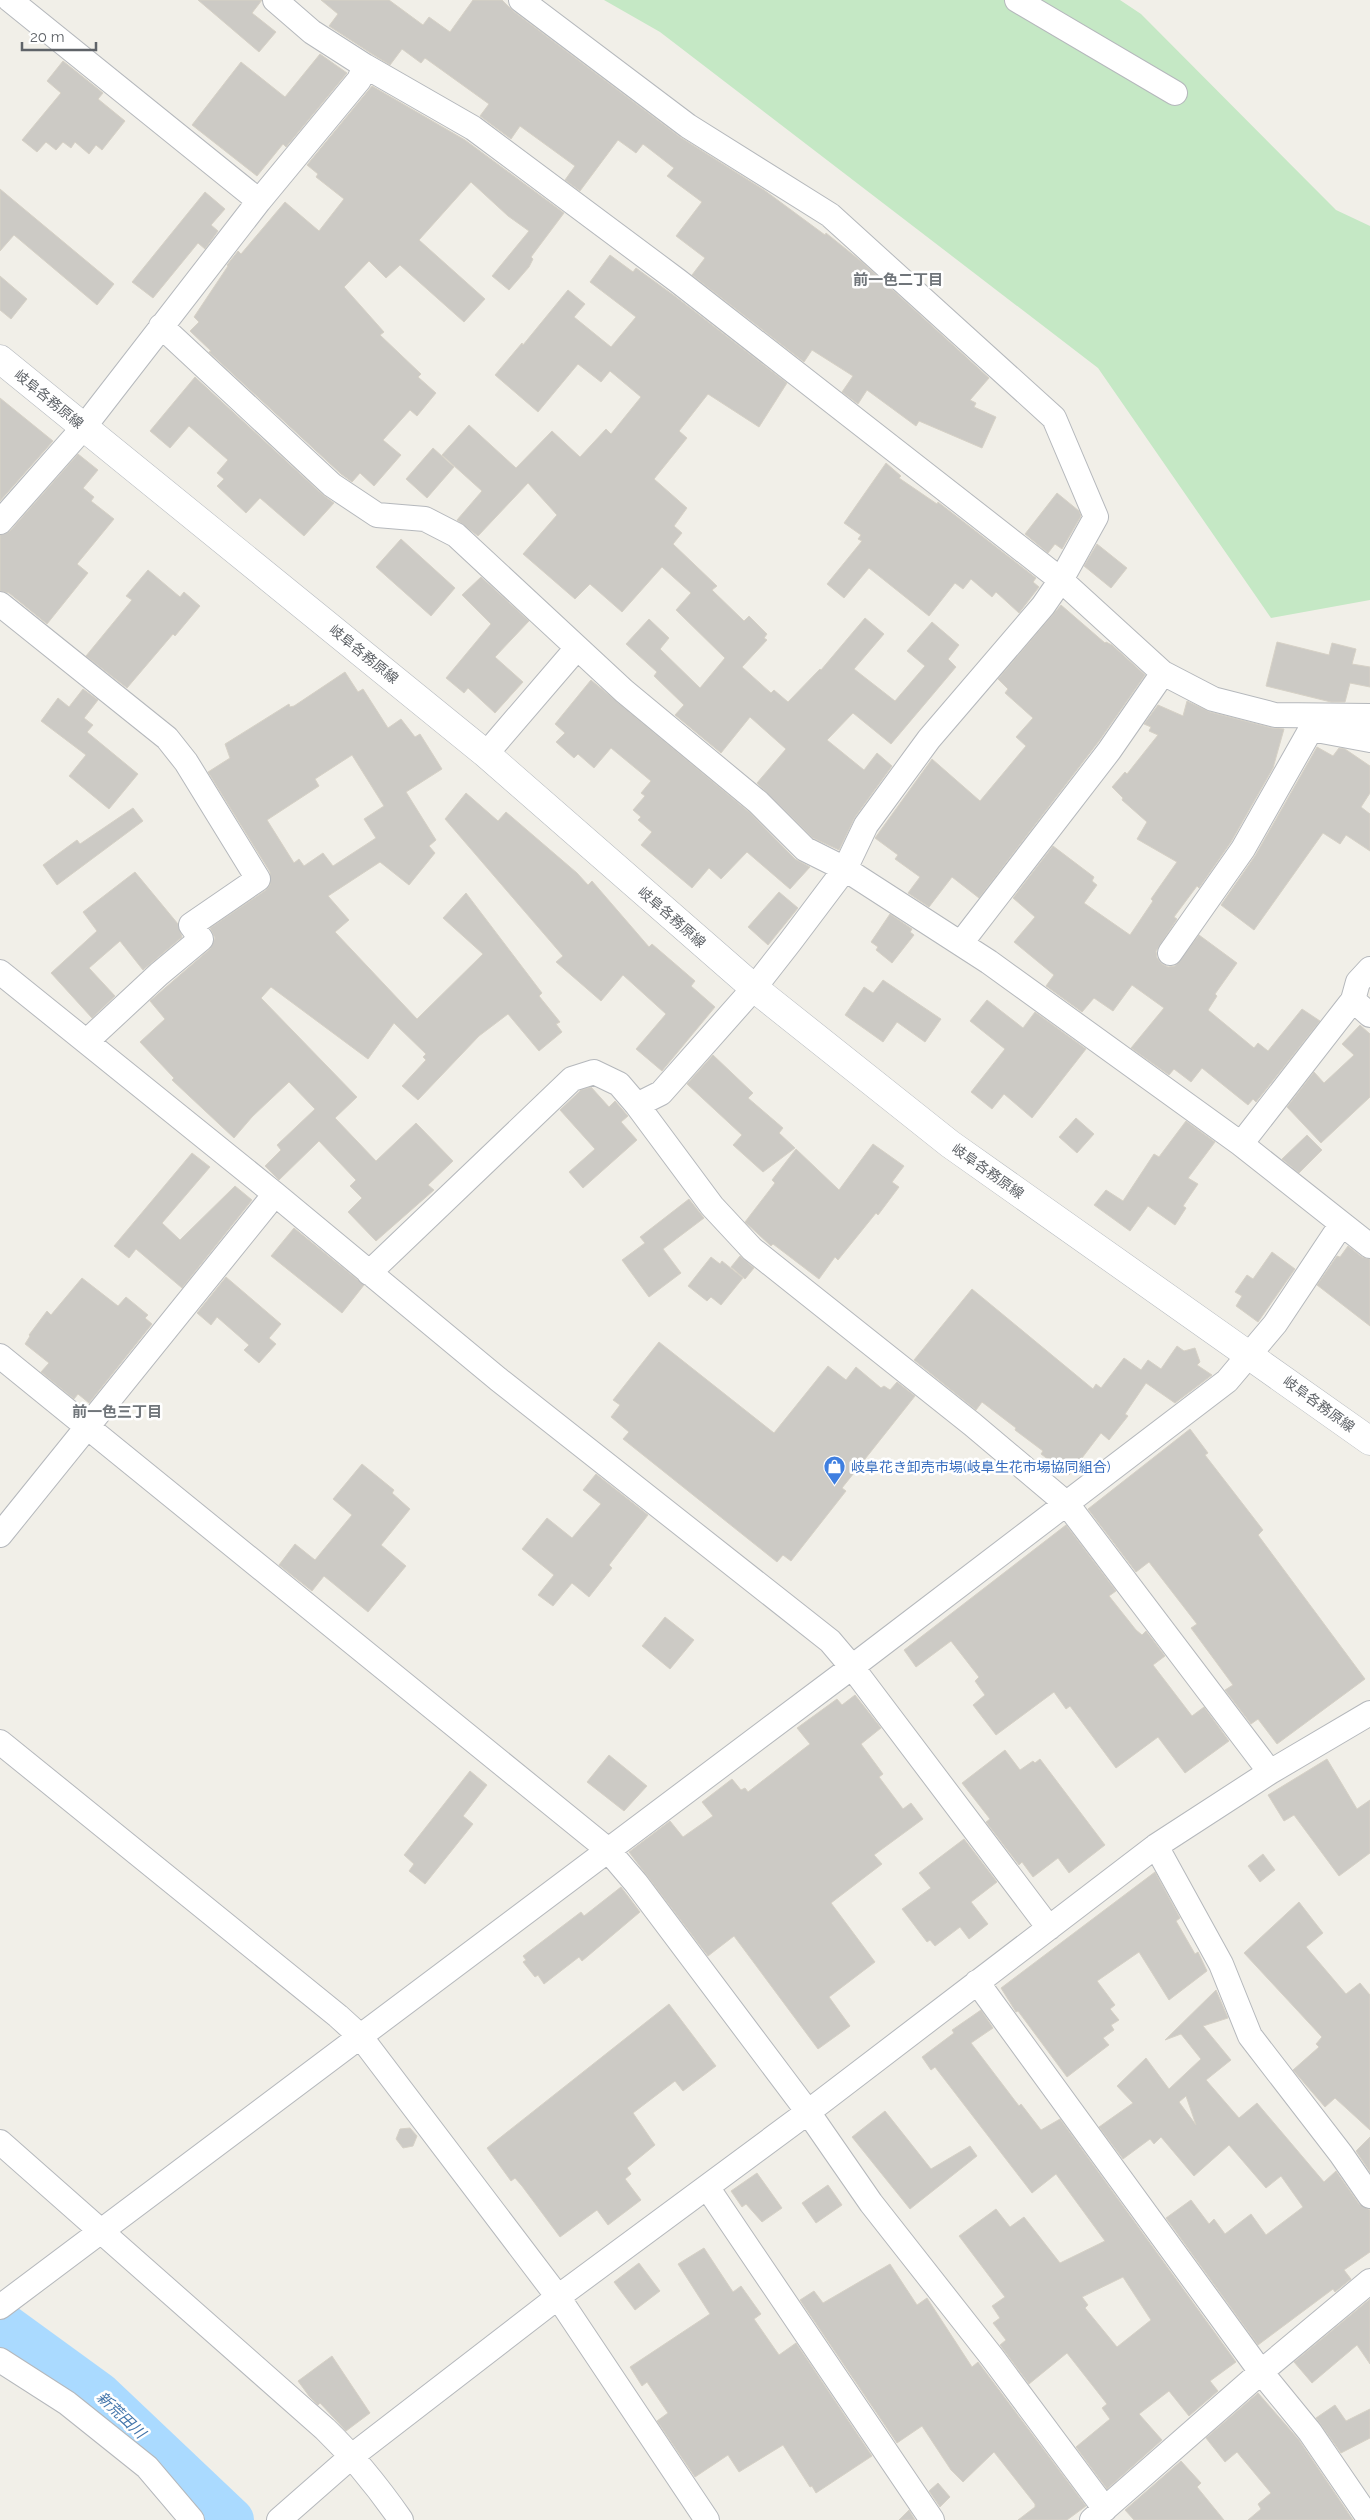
<svg xmlns="http://www.w3.org/2000/svg" width="1370" height="2520" font-family="Raleway,'Noto Sans JP',sans-serif">
	<rect width="100%" height="100%" fill="#f1efe8"/>
	<path fill="#c5e8c5" d="M604,0H1120L1141,14L1336,210L1370,226V600L1271,618L1098,368L660,32Z"/>
	<g fill="none" stroke-linecap="round" stroke-linejoin="round">
		<path stroke="#aadaff" stroke-width="44" d="M0,2322L99,2394L232,2520"/>
	</g>
	<path fill="#cccac5" stroke="#d6d1c6" fill-rule="evenodd" d="M198,0H262L252,13L276,32L259,52Z
		M321,0H389L423,25L429,17L450,32L473,0H502L513,11L680,137L764,190L825,235L826,233L862,262L989,378L970,400L976,403L974,407L996,417L982,448L919,421L916,426L867,390L858,404L842,392L853,376L812,350L804,362L692,275L705,258L676,236L702,202L667,176L674,168L643,144L636,153L618,140L580,191L565,180L575,166L520,126L511,139L480,116L489,104L425,58L421,63L402,49L390,65L372,54L329,26L338,14Z
		M320,54L347,73L286,147L283,144L257,176L192,125L241,62L285,97Z
		M63,61L103,93L98,99L125,121L102,150L96,145L89,154L75,142L71,148L63,142L56,150L46,142L37,152L22,140L61,93L47,81Z
		M372,86L465,140L564,213L531,257L533,259L529,267L509,290L492,276L529,231L508,216L471,182L419,240L485,299L464,322L400,265L386,278L369,261L344,287L384,332L380,335L421,374L418,377L436,393L417,416L410,410L383,440L401,455L374,486L360,473L352,482L341,474L209,352L211,351L190,331L199,322L194,317L228,266L227,265L238,251L241,254L285,202L319,231L344,199L316,177L318,174L307,165Z
		M0,189L114,284L97,305L14,235L0,251Z
		M205,192L225,209L211,225L218,231L205,249L198,243L153,298L132,282Z
		M610,255L633,272L636,268L676,297L787,383L759,427L708,394L679,431L687,438L654,479L687,508L674,526L682,533L673,544L717,586L712,590L744,621L749,616L767,634L764,638L767,640L742,667L771,693L774,690L788,702L820,669L821,670L865,618L884,634L854,669L895,701L925,666L907,651L932,622L959,645L948,659L956,667L891,744L853,713L827,740L864,770L877,753L892,766L855,817L839,850L813,838L757,783L786,749L750,717L721,753L675,715L684,705L654,676L657,672L626,644L649,619L669,638L660,649L700,688L725,658L676,610L691,593L662,567L622,612L590,584L575,599L523,554L557,515L528,483L478,536L457,520L482,491L442,455L469,425L516,468L552,431L580,457L606,429L611,434L641,397L610,371L601,382L578,364L538,412L495,375L522,343L523,345L568,290L585,304L574,317L611,347L636,317L590,282Z
		M0,276L27,299L11,319L0,310Z
		M195,377L323,495L334,503L304,536L260,498L246,513L217,486L224,479L217,473L228,460L189,426L170,448L150,431Z
		M0,398L53,441L0,501Z
		M433,448L454,467L427,498L406,479Z
		M78,454L98,470L83,488L94,497L91,501L114,519L77,564L88,573L47,624L9,593L0,591V535L10,531Z
		M886,463L901,476L899,478L937,504L938,502L1036,578L1033,582L1039,587L1019,613L996,592L992,597L971,579L963,589L955,583L929,616L869,568L844,598L827,584L862,541L858,539L861,535L844,523Z
		M1057,493L1079,511L1081,516L1062,549L1055,544L1048,553L1025,534Z
		M401,539L455,588L431,616L376,567Z
		M1097,544L1127,568L1111,588L1084,566Z
		M148,570L180,597L184,592L200,606L175,636L173,634L127,688L86,656L132,600L126,596Z
		M481,577L529,621L495,657L523,682L495,713L468,688L464,693L446,678L491,624L462,595Z
		M1061,605L1105,643L1106,642L1112,645L1145,675L1099,741L979,898L952,877L929,907L908,893L920,877L895,859L898,855L875,838L932,759L980,801L1026,746L1016,737L1033,718L1005,693L1008,689L998,679Z
		M1277,642L1329,655L1332,643L1356,649L1352,664L1370,667V687L1350,683L1345,702H1331L1266,686Z
		M345,672L358,692L363,689L388,728L401,719L415,737L420,734L442,769L406,792L436,840L429,846L435,853L409,885L380,862L328,896L349,920L335,932L417,1019L483,954L443,918L466,893L542,993L539,996L560,1022L556,1024L562,1032L539,1051L508,1014L479,1036L418,1100L402,1086L426,1060L423,1057L426,1054L394,1023L368,1059L271,987L261,998L357,1097L335,1118L376,1161L416,1123L453,1161L428,1185L434,1190L376,1241L348,1212L362,1198L350,1186L356,1180L319,1141L279,1180L265,1166L281,1150L277,1145L315,1109L289,1082L252,1117L234,1138L172,1080L174,1078L140,1042L165,1019L150,1001L210,949L215,938L210,928L266,890L270,885V872L208,772L230,758L225,744L289,704L290,707L294,706ZM352,755L384,806L364,819L376,838L333,866L323,853L304,866L299,859L294,863L267,820L319,786L315,779Z
		M591,680L749,812L795,859L810,867L790,889L747,852L721,879L709,868L692,888L641,845L652,832L638,820L641,817L633,810L645,796L641,793L651,781L611,748L594,768L578,754L574,758L556,742L565,733L555,724Z
		M83,689L98,700L84,718L93,725L87,732L138,774L109,809L69,776L86,755L41,721L58,698L69,707Z
		M1187,701L1210,712L1272,728L1284,729L1273,768L1231,842L1199,888L1197,886L1174,917L1177,919L1156,951L1157,958L1162,964L1168,967L1175,966L1199,935L1237,963L1215,994L1217,996L1208,1010L1254,1048L1258,1043L1268,1051L1302,1009L1320,1021L1256,1102L1253,1099L1248,1105L1202,1068L1191,1082L1174,1069L1169,1075L1131,1048L1164,1008L1132,985L1113,1011L1094,998L1082,1012L1046,986L1054,975L1014,942L1035,917L1013,898L1053,846L1094,877L1092,881L1097,885L1084,903L1130,935L1153,901L1151,899L1177,862L1137,839L1147,822L1122,800L1123,798L1112,787L1125,772L1127,774L1158,735L1149,731L1151,727L1144,724L1158,705L1183,716Z
		M1317,747L1333,756L1339,748L1345,749L1370,766V793L1361,807L1370,814V851L1346,835L1340,844L1323,833L1254,930L1221,905L1255,856Z
		M466,793L498,821L506,812L577,873L588,885L592,881L649,947L652,944L695,981L691,986L715,1007L662,1071L636,1049L666,1014L623,975L601,1001L556,962L563,956L445,819Z
		M133,808L143,821L57,885L43,865L77,840L80,844Z
		M135,872L178,924L182,937L143,970L120,941L89,968L115,996L92,1018L51,973L97,931L83,912Z
		M779,892L798,908L768,945L748,927Z
		M890,914L912,929L910,932L914,935L892,963L876,950L878,947L871,942Z
		M883,980L941,1019L925,1042L897,1022L883,1042L845,1015L864,987L873,993Z
		M987,1000L1023,1028L1035,1012L1086,1049L1032,1118L1004,1094L992,1109L971,1092L1005,1049L970,1021Z
		M1360,1025L1370,1034V1097L1321,1143L1287,1107L1314,1072L1324,1083L1354,1055L1342,1044Z
		M713,1055L753,1093L748,1098L783,1128L779,1133L795,1148L763,1172L733,1145L742,1135L687,1084Z
		M591,1087L609,1107L615,1101L628,1116L621,1122L637,1140L583,1188L569,1172L595,1149L560,1110L581,1090Z
		M1076,1118L1094,1134L1077,1153L1059,1137Z
		M1186,1121L1215,1142L1188,1178L1198,1184L1183,1206L1186,1208L1175,1225L1148,1206L1130,1231L1094,1205L1106,1190L1123,1201L1154,1154L1159,1157Z
		M1307,1135L1322,1150L1299,1173L1282,1159Z
		M873,1144L904,1166L892,1182L899,1187L878,1215L876,1213L838,1260L835,1257L819,1279L773,1244L771,1246L745,1222L775,1183L772,1180L796,1149L839,1190Z
		M192,1153L210,1167L162,1223L180,1240L235,1186L252,1200L182,1288L136,1249L129,1258L114,1246Z
		M689,1199L704,1218L663,1249L681,1273L649,1297L622,1260L645,1243L640,1237Z
		M294,1228L364,1285L342,1313L271,1256Z
		M1348,1246L1362,1257L1370,1259V1326L1317,1285L1337,1256L1340,1257Z
		M1272,1252L1295,1269L1258,1322L1236,1306L1242,1296L1235,1292L1247,1275L1253,1279Z
		M740,1256L754,1268L745,1279L731,1267Z
		M711,1257L720,1264L722,1261L743,1278L721,1305L711,1297L707,1301L688,1286Z
		M226,1277L281,1324L269,1338L276,1344L259,1363L244,1350L249,1345L217,1317L211,1325L197,1313Z
		M82,1278L118,1306L126,1297L148,1315L145,1318L152,1324L89,1403L78,1394L74,1399L41,1372L49,1363L25,1344L30,1336L29,1335L47,1311L51,1315Z
		M972,1289L1093,1389L1096,1384L1101,1388L1124,1358L1141,1370L1148,1360L1161,1369L1177,1346L1184,1351L1195,1348L1200,1362L1197,1365L1212,1375L1175,1403L1146,1383L1125,1414L1128,1416L1109,1440L1101,1433L1069,1475L1041,1454L1043,1451L1015,1430L1016,1428L982,1402L976,1410L914,1360Z
		M659,1342L774,1433L828,1366L846,1380L856,1367L881,1388L884,1386L890,1390L897,1382L915,1396L842,1488L846,1491L791,1561L783,1555L777,1562L623,1439L629,1432L611,1417L620,1405L613,1400Z
		M1190,1429L1208,1453L1205,1455L1263,1530L1258,1535L1365,1679L1277,1744L1258,1719L1251,1724L1225,1690L1233,1685L1191,1628L1197,1624L1149,1562L1136,1572L1088,1509Z
		M362,1464L394,1490L392,1493L410,1509L381,1545L406,1566L368,1612L324,1576L312,1591L279,1565L295,1544L315,1560L324,1549L352,1515L333,1499Z
		M596,1474L648,1515L609,1565L612,1568L589,1597L572,1583L553,1606L538,1595L554,1575L522,1549L547,1518L572,1538L601,1504L583,1490Z
		M1066,1525L1116,1591L1109,1596L1136,1630L1142,1635L1146,1631L1165,1656L1153,1665L1192,1716L1204,1707L1229,1741L1185,1773L1158,1737L1116,1768L1070,1706L1066,1709L1054,1692L996,1735L973,1705L985,1695L975,1681L979,1677L951,1641L916,1667L904,1650Z
		M665,1617L694,1640L670,1669L642,1646Z
		M855,1695L881,1728L861,1744L883,1774L879,1777L903,1809L911,1803L923,1819L874,1855L882,1864L831,1903L875,1962L829,1997L850,2026L818,2049L734,1936L708,1956L629,1852L670,1821L683,1837L713,1816L702,1802L732,1779L741,1790L745,1788L748,1792L810,1744L797,1728L837,1699L842,1705Z
		M1005,1750L1020,1770L1033,1761L1035,1763L1040,1759L1105,1845L1069,1873L1058,1858L1033,1877L1022,1862L1019,1865L986,1822L990,1819L962,1783Z
		M609,1755L647,1786L624,1811L587,1782Z
		M1327,1759L1357,1809L1370,1800V1853L1339,1876L1294,1815L1284,1821L1268,1795Z
		M470,1771L487,1785L463,1816L473,1824L425,1884L409,1871L414,1864L404,1855Z
		M964,1839L997,1882L971,1902L988,1924L969,1939L960,1927L935,1946L930,1940L927,1942L902,1909L931,1888L919,1873Z
		M1263,1854L1275,1870L1260,1882L1248,1866Z
		M1155,1872L1180,1918L1176,1921L1195,1954L1198,1952L1207,1971L1169,2000L1139,1952L1097,1981L1115,2005L1110,2009L1119,2020L1111,2025L1114,2030L1103,2038L1109,2045L1067,2077L1018,2011L1016,2012L1001,1988Z
		M621,1887L640,1912L582,1961L579,1957L544,1984L538,1975L535,1977L523,1962L526,1960L523,1956L581,1912L584,1916Z
		M1299,1902L1323,1933L1306,1947L1346,1994L1360,1983L1370,1995V2130L1335,2098L1325,2107L1293,2070L1319,2047L1316,2044L1322,2037L1244,1953Z
		M1216,1990L1228,2018L1203,2026L1231,2060L1206,2080L1239,2118L1257,2103L1324,2182L1336,2171L1359,2204L1370,2210V2252L1344,2270L1351,2279L1335,2292L1333,2289L1258,2345L1166,2218L1191,2200L1209,2224L1214,2219L1225,2234L1251,2214L1266,2235L1303,2207L1281,2176L1266,2188L1229,2145L1194,2176L1161,2137L1154,2144L1150,2139L1123,2159L1099,2127L1133,2103L1117,2086L1146,2058L1169,2089L1201,2059L1181,2034L1165,2040ZM1186,2096L1196,2125L1179,2102Z
		M669,2004L716,2066L683,2091L675,2081L633,2113L655,2145L627,2168L631,2174L625,2179L641,2200L608,2225L597,2210L560,2237L522,2186L515,2178L511,2181L487,2148Z
		M981,2010L993,2028L971,2043L1019,2106L1021,2104L1041,2130L1060,2119L1236,2362L1210,2381L1218,2391L1189,2416L1169,2391L1139,2414L1162,2440L1107,2489L1076,2447L1110,2419L1102,2408L1107,2404L1067,2353L1029,2384L1000,2345L1006,2340L993,2323L1000,2318L992,2306L1005,2297L959,2236L996,2209L1010,2227L1024,2217L1060,2263L1105,2241L1056,2174L1032,2193L935,2067L931,2070L922,2057L954,2033L952,2030ZM1123,2277L1151,2320L1117,2347L1085,2308L1088,2305L1082,2297Z
		M885,2111L931,2169L970,2146L977,2156L910,2209L852,2137Z
		M410,2128L417,2136L413,2146L403,2148L396,2139L400,2129Z
		M1370,2137V2172L1356,2151Z
		M757,2173L782,2208L762,2222L746,2204L742,2207L731,2191Z
		M828,2185L842,2205L816,2223L802,2203Z
		M704,2248L733,2292L741,2286L761,2314L754,2319L779,2355L796,2343L872,2456L816,2493L812,2486L810,2487L783,2445L739,2472L728,2455L695,2477L657,2421L668,2413L647,2382L642,2386L630,2367L710,2314L678,2264Z
		M639,2263L660,2291L635,2310L614,2282Z
		M890,2264L917,2305L927,2298L972,2367L978,2362L1086,2506L1067,2520H1018L1035,2507V2504L994,2452L963,2482L951,2470L922,2426L897,2443L800,2300L814,2291L823,2303Z
		M1370,2299V2364L1357,2345L1312,2383L1294,2362Z
		M332,2356L370,2413L346,2431L320,2403L318,2405L309,2396L298,2381Z
		M1258,2393L1299,2440L1353,2520H1248L1261,2509L1258,2504L1271,2493L1237,2452L1225,2462L1206,2438Z
		M1335,2405L1346,2421L1370,2409V2438L1341,2453L1316,2418Z
		M1181,2461L1201,2483L1197,2487L1224,2520H1134L1125,2510Z
		M938,2483L950,2497L940,2507L929,2491Z
		M909,2510L915,2520H899Z"/>
	<g fill="none" stroke-linecap="round" stroke-linejoin="round">
		<defs>
			<path id="street" d="M10,0L259,201
				M275,0L312,32L365,66L473,128L678,281L1061,580L1163,673L1213,699L1275,715L1370,716
				M521,0L688,126L830,215L1054,418L1096,517L1061,580L1043,606L929,739L866,825L845,869L790,942L754,988L661,1093L637,1105
				M1017,0L1175,93
				M161,326L332,485L377,515L425,519L456,535L624,691L758,802L805,849L845,869L989,962L1241,1144L1370,1246
				M0,522L84,427L259,201L359,80L365,66
				M0,604L167,738L186,762L258,879L191,925L201,939L159,974L87,1041
				M1311,729L1370,740
				M486,754L577,648
				M961,943L1109,751L1163,673
				M1170,953L1243,849L1311,729L1314,716
				M0,972L275,1194L498,1379L830,1641L852,1667L1049,1928
				M1353,1000L1370,1015
				M1241,1144L1353,1000L1358,982L1370,969
				M369,1273L572,1079L594,1072L619,1084L637,1105L712,1206L752,1249L972,1424L1067,1504L1270,1772
				M0,1356L607,1849L636,1883L808,2112L871,2203L992,2357L1105,2509
				M0,1535L275,1194
				M0,1742L338,2016L360,2036L558,2297L707,2520
				M1156,1846L1221,1964L1250,2036L1341,2154L1370,2196
				M977,1982L1261,2372L1310,2432L1370,2520
				M0,2142L325,2429C354,2457 378,2487 401,2520
				M707,2187L932,2520
				M0,2307L852,1667L1227,1381L1275,1324L1341,1225
				M0,2360L67,2403L147,2467L192,2520
				M279,2520L352,2456L558,2297L808,2112L1156,1846L1270,1772L1370,1713
				M1092,2520L1261,2372L1370,2281"/>
			<path id="secondary" d="M0,359L486,754L754,988L950,1144L1370,1441"/>
		</defs>
		<use href="#street" stroke="#b5b8bc" stroke-width="26"/>
		<use href="#secondary" stroke="#b6babf" stroke-width="29"/>
		<use href="#street" stroke="#fff" stroke-width="24"/>
		<use href="#secondary" stroke="#fff" stroke-width="28"/>
	</g>
	<defs>
		<symbol id="shop-pin" viewBox="-11 -11 22 30"><path d="M0 17L-7.5 6A9.5 9.5 0 1 1 7.5 6Z" fill="#3f7fe0" stroke="#fff"/><path d="M-5-2.5h2.3a2.7 3.5 0 0 1 5.4 0H5L5.5 6h-11ZM-1.5-2.5h3a1.5 2.3 0 0 0-3 0Z" fill="#fff"/></symbol>
	</defs>
	<g fill-rule="evenodd">
		<use href="#shop-pin" x="822" y="1454" width="25" height="34"/>
	</g>
	<g text-anchor="middle" stroke-width="5" stroke-linejoin="round" paint-order="stroke">
		<g font-size="14" fill="#5f6368" stroke="#fff">
			<text transform="translate(49 399) rotate(39)" y="5">岐阜各務原線</text>
			<text transform="translate(364 654) rotate(39)" y="5">岐阜各務原線</text>
			<text transform="translate(672 917) rotate(41)" y="5">岐阜各務原線</text>
			<text transform="translate(988 1171) rotate(35)" y="5">岐阜各務原線</text>
			<text transform="translate(1319 1404) rotate(36)" y="5">岐阜各務原線</text>
		</g>
		<g font-size="14" fill="#366cbe" stroke="#fff" text-anchor="start">
			<text x="851" y="1472">岐阜花き卸売市場(岐阜生花市場協同組合)</text>
		</g>
		<g font-size="15" font-weight="bold" fill="#70757a" stroke="#fff">
			<text x="898" y="285">前一色二丁目</text>
			<text x="117" y="1417">前一色三丁目</text>
		</g>
		<g font-size="15" font-style="italic" fill="#4174aa" stroke="#fff">
			<text transform="translate(121 2415) rotate(43)" y="5">新荒田川</text>
		</g>
	</g>
	<path d="M22 42v8h74v-8" fill="none" stroke="#5f6368" stroke-width="2.5"/>
	<text x="30" y="42" font-size="15" fill="#5f6368" stroke="#ffffff" stroke-width="4" paint-order="stroke">20 m</text>
</svg>
